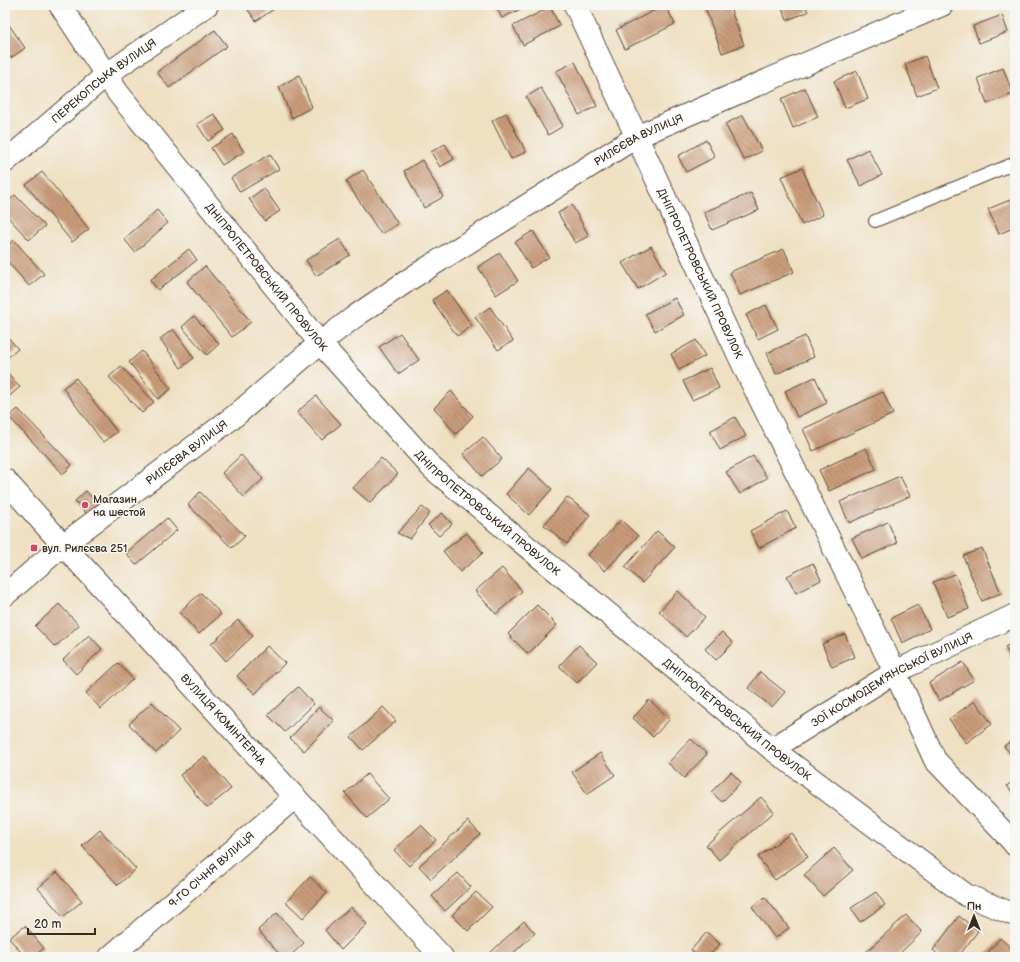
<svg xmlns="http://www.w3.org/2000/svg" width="1020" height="962" font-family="'Balsamiq Sans',sans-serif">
	<defs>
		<pattern id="building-back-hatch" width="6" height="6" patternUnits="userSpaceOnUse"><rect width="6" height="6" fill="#c99b79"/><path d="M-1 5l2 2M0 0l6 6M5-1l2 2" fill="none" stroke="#a47f63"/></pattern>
	</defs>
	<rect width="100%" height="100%" fill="#f6f6f2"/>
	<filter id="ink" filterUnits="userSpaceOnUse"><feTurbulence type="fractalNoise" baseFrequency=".025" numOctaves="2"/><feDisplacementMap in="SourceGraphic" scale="8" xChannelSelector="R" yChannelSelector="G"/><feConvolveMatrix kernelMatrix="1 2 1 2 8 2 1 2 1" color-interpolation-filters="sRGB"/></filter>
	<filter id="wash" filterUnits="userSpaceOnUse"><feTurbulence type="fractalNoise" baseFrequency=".012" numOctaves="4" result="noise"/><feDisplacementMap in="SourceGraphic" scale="16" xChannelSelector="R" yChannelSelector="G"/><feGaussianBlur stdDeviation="0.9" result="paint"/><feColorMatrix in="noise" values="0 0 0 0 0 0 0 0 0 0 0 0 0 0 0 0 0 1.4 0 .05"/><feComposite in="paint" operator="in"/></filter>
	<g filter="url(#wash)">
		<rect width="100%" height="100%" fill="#efe0c2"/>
		<g id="blocks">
			<path fill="url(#building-back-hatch)" d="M248,5H280L256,21L246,7Z
				M495,5H529L502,18Z
				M665,5L675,24L625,49L616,30Z
				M704,5H729L744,45L722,53Z
				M781,5H805L808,12L787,20Z
				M550,7L560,26L523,45L513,26Z
				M1002,15L1008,32L979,43L973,26Z
				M7,22L25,48L11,58L5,49V24Z
				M215,30L227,46L169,88L157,72Z
				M925,56L937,88L917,96L905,64Z
				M575,62L597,106L579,115L556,71Z
				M1003,68L1013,94L987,104L978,78Z
				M857,71L868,99L845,108L834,81Z
				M299,75L312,107L292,118L279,87Z
				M541,88L563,126L548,135L526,97Z
				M805,88L818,117L793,128L781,99Z
				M506,113L526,152L511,159L492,121Z
				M214,114L225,130L208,141L197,124Z
				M743,115L762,151L744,160L725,124Z
				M233,134L244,152L222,165L211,148Z
				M706,140L715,157L686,172L678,156Z
				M445,144L454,159L440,167L431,152Z
				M868,149L882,175L861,186L847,160Z
				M270,154L279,169L240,192L231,178Z
				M422,160L443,197L424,208L404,171Z
				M802,168L823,215L802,225L781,177Z
				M363,170L398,224L381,234L346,181Z
				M42,172L89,229L72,242L26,185Z
				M264,188L280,211L265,221L249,199Z
				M751,193L759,210L712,230L704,212Z
				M15,195L45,226L29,240L5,214V205Z
				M1015,198V227L999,234L988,209Z
				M572,205L589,236L575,243L558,213Z
				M157,210L168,223L135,252L124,239Z
				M533,231L549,257L531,268L515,242Z
				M340,239L350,255L316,276L306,260Z
				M14,240L44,274L29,286L5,259V248Z
				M651,246L666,272L638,289L622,263Z
				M189,249L197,260L158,290L150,280Z
				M784,249L794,272L740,295L730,272Z
				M500,253L518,281L496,295L478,267Z
				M205,266L251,322L232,337L187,282Z
				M447,290L472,326L457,336L432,300Z
				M675,298L684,315L655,331L645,314Z
				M766,305L778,329L758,339L746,315Z
				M490,307L513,341L498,350L475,317Z
				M194,316L219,344L207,355L182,327Z
				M173,329L194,358L181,368L160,339Z
				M400,333L419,360L398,374L379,347Z
				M7,336L18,349L5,360V338Z
				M805,336L814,357L776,374L767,353Z
				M696,340L705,356L679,370L671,354Z
				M142,351L171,389L158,399L129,362Z
				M121,366L154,402L142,413L109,377Z
				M710,368L719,388L692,400L683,381Z
				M5,370L20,387L5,400Z
				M815,377L827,403L797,417L785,391Z
				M76,378L117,432L103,442L63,388Z
				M451,391L473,416L456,434L434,408Z
				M883,392L893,414L813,451L803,429Z
				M316,396L341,424L322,440L297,412Z
				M18,409L72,465L63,474L9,417Z
				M735,417L746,436L720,450L710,431Z
				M483,437L502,459L482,476L463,454Z
				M866,448L876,469L829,491L819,470Z
				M241,455L263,479L244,497L222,473Z
				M753,456L767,478L740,494L726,472Z
				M381,458L398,474L370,503L353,488Z
				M529,468L552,489L529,515L506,494Z
				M900,476L910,496L849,523L840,502Z
				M86,491L98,504L87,514L75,501Z
				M200,492L245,536L232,548L188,505Z
				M567,497L590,515L567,544L544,525Z
				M422,507L430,513L410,539L397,533Z
				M787,511L796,528L759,548L750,531Z
				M442,513L452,524L439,536L428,525Z
				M167,518L177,530L136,565L126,553Z
				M621,520L638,536L605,571L588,555Z
				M888,522L897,543L862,559L852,538Z
				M657,531L675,547L642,583L625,567Z
				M467,533L483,553L460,572L443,551Z
				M982,548L1001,593L982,601L963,556Z
				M813,563L821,580L796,593L787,576Z
				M502,568L522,591L496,614L475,591Z
				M955,574L969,609L947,617L933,582Z
				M678,591L705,617L686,637L659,611Z
				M201,593L221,614L199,634L179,612Z
				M59,604L79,625L55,647L35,626Z
				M537,605L557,625L528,654L508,634Z
				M918,605L930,629L902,643L891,618Z
				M238,620L253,636L226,661L211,644Z
				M722,632L733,643L716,660L705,649Z
				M845,634L855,657L832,667L822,644Z
				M89,635L102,649L76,674L63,660Z
				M1015,641V666L1005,647Z
				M579,645L597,662L577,683L559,666Z
				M267,646L285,663L255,694L237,676Z
				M963,662L974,680L939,701L929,683Z
				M118,663L133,679L101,709L86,693Z
				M760,672L785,692L772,707L748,688Z
				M298,687L314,704L285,732L268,715Z
				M649,700L670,719L653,737L633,718Z
				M975,701L992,724L966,743L949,719Z
				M152,702L179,731L156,753L129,724Z
				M319,707L334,721L304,751L290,738Z
				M383,707L396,721L363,750L351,737Z
				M1015,738V759L1004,746Z
				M691,739L707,754L684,778L668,763Z
				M600,753L615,775L587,794L572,772Z
				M204,756L231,789L207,808L180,775Z
				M731,772L741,782L722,802L711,792Z
				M367,774L389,799L367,818L345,793Z
				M1015,779V796L1007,786Z
				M761,797L774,812L719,860L706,845Z
				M468,821L480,834L431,879L419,866Z
				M421,825L436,840L409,866L394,850Z
				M100,830L136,869L118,885L82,846Z
				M791,833L808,857L775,880L758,857Z
				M834,848L853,870L823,896L804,875Z
				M57,872L82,901L63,917L38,888Z
				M458,873L471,887L445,911L432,896Z
				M310,877L327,893L303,918L286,902Z
				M476,892L492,907L468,931L452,915Z
				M876,892L885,905L860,922L851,908Z
				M765,897L789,928L775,938L752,907Z
				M351,907L367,924L341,950L325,930Z
				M277,913L304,943L289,957H282L258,930Z
				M906,915L922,932L896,957H871L866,952Z
				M959,916L978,931L958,957H941L933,950Z
				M524,921L535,933L509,957H491L489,954Z
				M25,926L44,948L33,957H25L9,938Z
				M707,932L720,944L708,957H699L691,950Z
				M1000,938L1014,950L1008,957H984Z"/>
		</g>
	</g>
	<g filter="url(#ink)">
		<use href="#blocks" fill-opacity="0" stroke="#564537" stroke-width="1"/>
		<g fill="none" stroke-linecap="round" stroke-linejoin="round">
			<defs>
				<path id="service" d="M875,221L1015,163"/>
				<g id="minor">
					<path id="s1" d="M60,5L118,93L320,343L433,469L772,749L966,895L1015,915"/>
					<path id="s2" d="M575,5L748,375L895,672L935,760L1011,840L1015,845"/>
					<path id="s3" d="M5,162L106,75L207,5"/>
					<path id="s4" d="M5,595L63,545L236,415L320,343L357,315L413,277L636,137L942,5"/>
					<path id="s5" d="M772,749L895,672L1015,615"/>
					<path id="s6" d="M110,957L295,797"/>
				</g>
				<g id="primary">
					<path id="s7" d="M5,480L63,545L442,957"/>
				</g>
			</defs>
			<use href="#service" stroke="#564537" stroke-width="14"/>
			<use href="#minor" stroke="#564537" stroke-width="24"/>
			<use href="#primary" stroke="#564537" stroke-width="24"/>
			<use href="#service" stroke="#fff" stroke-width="12"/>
			<use href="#minor" stroke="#fff" stroke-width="22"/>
			<use href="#primary" stroke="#fff" stroke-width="22"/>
		</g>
	</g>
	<g fill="#d1495b" stroke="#f6f6f2" stroke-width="1.5">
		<circle cx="85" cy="505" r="4"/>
		<rect x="30" y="544" width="8" height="8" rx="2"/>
	</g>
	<g text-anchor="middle" stroke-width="3" stroke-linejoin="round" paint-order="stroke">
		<g font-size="11" fill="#3b2a1e" stroke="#f6f6f2">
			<text dy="4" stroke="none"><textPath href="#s3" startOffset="128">ПЕРЕКОПСЬКА ВУЛИЦЯ</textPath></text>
			<text dy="4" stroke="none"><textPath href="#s4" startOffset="782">РИЛЄЄВА ВУЛИЦЯ</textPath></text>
			<text dy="4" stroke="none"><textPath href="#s2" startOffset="296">ДНІПРОПЕТРОВСЬКИЙ ПРОВУЛОК</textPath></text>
			<text dy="4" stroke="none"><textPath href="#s1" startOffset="342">ДНІПРОПЕТРОВСЬКИЙ ПРОВУЛОК</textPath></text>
			<text dy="4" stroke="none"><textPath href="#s4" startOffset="231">РИЛЄЄВА ВУЛИЦЯ</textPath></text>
			<text dy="4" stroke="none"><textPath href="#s1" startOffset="666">ДНІПРОПЕТРОВСЬКИЙ ПРОВУЛОК</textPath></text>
			<text dy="4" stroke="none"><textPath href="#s5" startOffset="139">ЗОЇ КОСМОДЕМ’ЯНСЬКОЇ ВУЛИЦЯ</textPath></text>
			<text dy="4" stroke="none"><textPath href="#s7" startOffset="324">ВУЛИЦЯ КОМІНТЕРНА</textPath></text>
			<text dy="4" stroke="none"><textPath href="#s1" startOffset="990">ДНІПРОПЕТРОВСЬКИЙ ПРОВУЛОК</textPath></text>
			<text dy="4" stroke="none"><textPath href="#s6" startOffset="134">9-ГО СІЧНЯ ВУЛИЦЯ</textPath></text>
		</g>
		<g font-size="11" fill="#3b2a1e" stroke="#f6f6f2" text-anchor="start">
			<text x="93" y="503">Магазин<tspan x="93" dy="13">на шестой</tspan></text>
			<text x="42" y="552">вул. Рилєєва 251</text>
		</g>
	</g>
	<rect width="1020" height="962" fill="none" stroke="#f6f6f2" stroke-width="20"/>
	<g transform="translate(974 916)" stroke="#f6f6f2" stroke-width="3" paint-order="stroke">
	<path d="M0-3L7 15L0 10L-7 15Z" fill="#3b2a1e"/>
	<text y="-6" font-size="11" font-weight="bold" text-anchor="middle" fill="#3b2a1e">Пн</text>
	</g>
	<path d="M28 928v6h67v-6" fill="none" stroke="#3b2a1e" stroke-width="2"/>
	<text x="34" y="928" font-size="12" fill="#3b2a1e" stroke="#f6f6f2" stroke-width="3" paint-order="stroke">20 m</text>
</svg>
